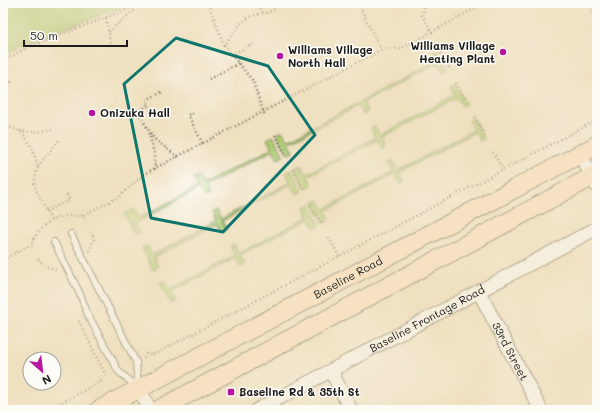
<svg xmlns="http://www.w3.org/2000/svg" width="600" height="413" font-family="Mali,sans-serif">
	<rect width="100%" height="100%" fill="#fdfcf7"/>
	<filter id="ink" filterUnits="userSpaceOnUse"><feTurbulence type="fractalNoise" baseFrequency=".025" numOctaves="2"/><feDisplacementMap in="SourceGraphic" scale="8" xChannelSelector="R" yChannelSelector="G"/><feConvolveMatrix kernelMatrix="1 2 1 2 8 2 1 2 1" color-interpolation-filters="sRGB"/></filter>
	<filter id="wash" filterUnits="userSpaceOnUse"><feTurbulence type="fractalNoise" baseFrequency=".012" numOctaves="4" result="noise"/><feDisplacementMap in="SourceGraphic" scale="16" xChannelSelector="R" yChannelSelector="G"/><feGaussianBlur stdDeviation="0.9" result="paint"/><feColorMatrix in="noise" values="0 0 0 0 0 0 0 0 0 0 0 0 0 0 0 0 0 1.4 0 .05"/><feComposite in="paint" operator="in"/></filter>
	<g filter="url(#wash)">
		<rect width="100%" height="100%" fill="#efe0c0"/>
		<path fill="#afcc73" stroke="#667448" d="M3,3H133L20,45L3,56Z
			M437,50L448,70L443,72L438,63L363,103L368,112L363,115L358,106L289,142L294,151L288,154L277,134L282,131L288,140L437,61L432,52Z
			M455,84L466,104L462,106L457,98L382,137L386,146L382,149L377,140L308,176L312,185L306,189L295,168L301,165L306,174L375,138L371,128L375,126L380,135L455,95L451,86Z
			M473,118L484,139L480,141L475,132L400,172L404,181L400,183L395,174L326,211L330,220L324,223L313,203L319,200L324,209L394,172L389,163L393,160L399,170L473,130L469,121Z
			M273,136L284,156L278,159L273,150L204,187L209,196L204,198L199,189L135,223L140,232L135,235L124,214L133,209L139,218L198,187L193,178L198,176L203,184L272,148L267,139Z
			M292,170L303,191L297,194L291,184L222,221L227,230L223,233L217,224L154,257L158,267L153,270L142,248L147,246L152,255L216,221L212,212L216,210L221,219L290,182L286,173Z
			M310,204L320,225L315,228L309,219L240,255L245,264L241,267L235,258L172,292L176,301L171,304L160,283L165,280L170,290L234,256L230,246L234,244L239,253L308,217L304,208Z"/>
	</g>
	<g filter="url(#ink)">
		<g fill="none" stroke-linecap="round" stroke-linejoin="round">
			<defs>
				<path id="service" d="M71,234L136,362L138,387
					M54,242L80,294L88,315L119,372L137,387"/>
				<g id="minor">
					<path d="M580,154L597,186"/>
					<path id="s1" d="M479,292L541,410"/>
					<path d="M331,371L351,410"/>
					<path d="M139,388L150,410"/>
					<path id="s2" d="M257,410L597,228"/>
				</g>
				<g id="secondary">
					<path id="s3" d="M99,410L597,145"/>
					<path d="M158,410L597,174"/>
				</g>
			</defs>
			<use href="#service" stroke="#666155" stroke-width="8"/>
			<use href="#minor" stroke="#666155" stroke-width="15"/>
			<use href="#secondary" stroke="#666155" stroke-width="20"/>
			<path stroke="#666155" stroke-width="2.5" stroke-dasharray="1 3" stroke-linecap="butt" d="M208,3L224,45C231,37 239,22 250,17C261,12 273,15 280,3
				M254,3L265,14
				M358,3L381,50
				M425,3L422,15L432,32L485,3
				M587,3L597,21
				M106,18L111,45
				M109,32L139,6
				M224,45L252,80L265,116
				M439,49L449,68
				M231,55L253,44
				M3,61L26,48L144,3
				M3,68L11,82L13,81
				M209,79L239,63
				M456,83L467,103
				M136,109L154,139L178,157
				M137,112L149,105L146,100L162,92L161,90
				M193,113L188,115L203,144
				M475,117L486,138
				M3,124L23,133L32,148L38,166L34,183L36,190L51,220
				M20,131L35,132L53,129
				M149,133L154,153L155,170
				M275,135L286,156
				M493,152L503,170
				M38,166L59,140
				M293,170L304,190
				M311,204L322,224
				M46,211L70,200L67,195H69
				M85,219L84,215L120,196L144,174L385,48L400,49L432,32L433,34
				M329,238L339,256
				M32,246L31,244C38,229 50,217 67,216C73,215 78,217 84,215
				M89,251L94,239L92,232
				M38,259L45,266L57,270
				M3,260L31,244
				M79,321L107,378
				M144,358L146,354H155L597,120
				M48,410L107,378"/>
			<use href="#service" stroke="#fff" stroke-width="6"/>
			<use href="#minor" stroke="#fff" stroke-width="13"/>
			<use href="#secondary" stroke="#ffe4c6" stroke-width="18"/>
		</g>
	</g>
	<path d="M0 0H600V413H0ZM176,38L268,66L315,135L223,232L151,218L124,84Z" fill="#efe0c0" fill-opacity=".55" fill-rule="evenodd"/>
	<path fill="none" stroke="#0f766e" stroke-width="3" stroke-linejoin="round" d="M176,38L268,66L315,135L223,232L151,218L124,84Z"/>
	<g fill="#b5179e" stroke="#fdfcf7" stroke-width="1.5">
		<circle cx="503" cy="52" r="4"/>
		<circle cx="280" cy="56" r="4"/>
		<circle cx="92" cy="113" r="4"/>
		<rect x="227" y="388" width="8" height="8" rx="2"/>
	</g>
	<g text-anchor="middle" stroke-width="3" stroke-linejoin="round" paint-order="stroke">
		<g font-size="11" font-weight="bold" fill="#1c1c1c" stroke="#fdfcf7" text-anchor="start">
			<text x="495" y="50" text-anchor="end">Williams Village<tspan x="495" dy="13">Heating Plant</tspan></text>
			<text x="288" y="54">Williams Village<tspan x="288" dy="13">North Hall</tspan></text>
			<text x="100" y="117">Onizuka Hall</text>
			<text x="239" y="396">Baseline Rd &amp; 35th St</text>
		</g>
		<g font-size="11" fill="#1c1c1c" stroke="#fdfcf7">
			<text dy="4" stroke="none"><textPath href="#s3" startOffset="282">Baseline Road</textPath></text>
			<text dy="4" stroke="none"><textPath href="#s2" startOffset="193">Baseline Frontage Road</textPath></text>
			<text dy="4" stroke="none"><textPath href="#s1" startOffset="67">33rd Street</textPath></text>
		</g>
	</g>
	<rect width="600" height="413" fill="none" stroke="#fdfcf7" stroke-width="16"/>
	<g transform="translate(42 371) rotate(152)"><circle r="19" fill="#fdfcf7" stroke="#a3a29f"/>
	<path d="M0-3L7 15L0 10L-7 15Z" fill="#b5179e"/>
	<text y="-6" font-size="11" font-weight="bold" text-anchor="middle" fill="#1c1c1c">N</text>
	</g>
	<path d="M24 40v6h103v-6" fill="none" stroke="#1c1c1c" stroke-width="2"/>
	<text x="30" y="40" font-size="12" fill="#1c1c1c" stroke="#fdfcf7" stroke-width="3" paint-order="stroke">50 m</text>
</svg>
